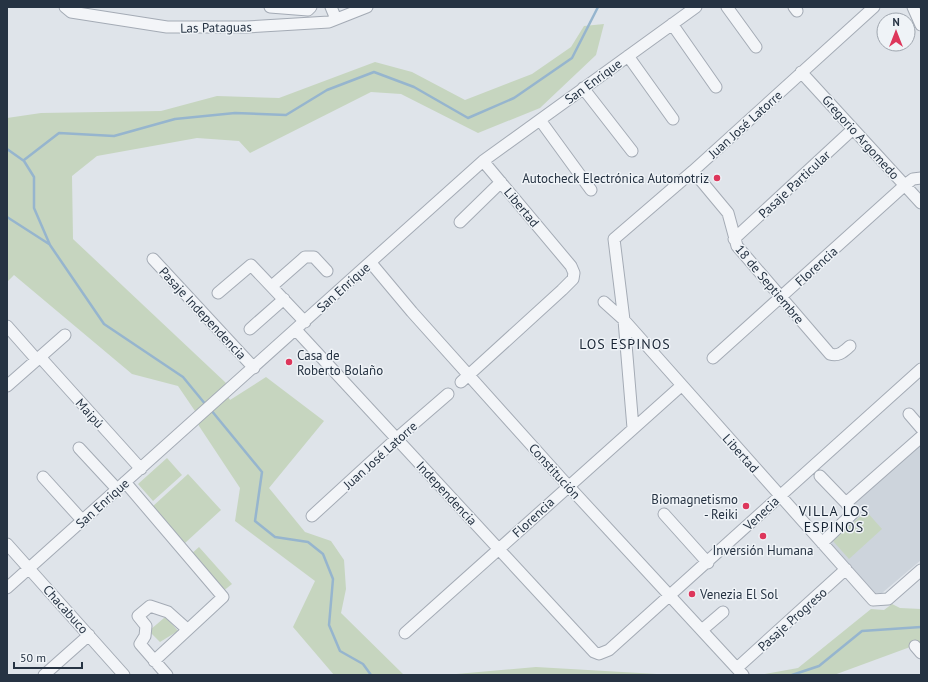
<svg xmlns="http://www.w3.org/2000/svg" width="928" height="682" font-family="'PT Sans',sans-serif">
	<rect width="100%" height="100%" fill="#dfe4ea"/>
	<path fill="#cdd4dc" d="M921,441V560L882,593H875L828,540L859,511L851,503Z"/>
	<path fill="#c6d5bf" d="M604,24L596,55L540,108L478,133L401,94L371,92L250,153L239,141L197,138L97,156L72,176L73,239L226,383L223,388L230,400L266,377L324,421L269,488L305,532L331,541L344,560L346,589L341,613L404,675H334L293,627L315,581L235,521L240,488L199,426L195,411L178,386L132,374L14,275L7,282V118L41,113L161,111L217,96L279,98L375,62L412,72L465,100L532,74L571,47L584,26Z
		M167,458L182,475L153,501L138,484Z
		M188,474L221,510L185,543L152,507Z
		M866,511L882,529L849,559L833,541Z
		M199,547L232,584L222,592L190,555Z
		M892,604L900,608L921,609V643L834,675H759L798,668L871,609L884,610Z
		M164,618H167L178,631L160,642L150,632V630Z
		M536,667L674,675H445Z"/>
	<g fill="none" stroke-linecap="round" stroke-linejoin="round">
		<path stroke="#96b5ce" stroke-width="2.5" d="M7,149L24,161L34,177V208L50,245L104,324L183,377L206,405
			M24,160L59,133L114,136L175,119L235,113L286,115L327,90L374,72L414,87L468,118L514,98L572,58L598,7
			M7,217L49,244
			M211,410L262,472L255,521L275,537L308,542L323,554L333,579L329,625L340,651L363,664L371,675
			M792,675L819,666L862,631L921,627"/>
		<defs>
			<path id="minor" d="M65,7L71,12L167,27H246L329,22L367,7
				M270,7L308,10L311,7
				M331,7L336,19
				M727,7L756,47
				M794,7L797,11
				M913,7L921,25
				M672,24L716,87
				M628,56L673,119
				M801,72L921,203
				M583,88L632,151
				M540,120L591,190
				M693,171L728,213L737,246L830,354C839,357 844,351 850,346
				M460,222L501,182
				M734,239L853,129
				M153,259L254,368
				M371,263L412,312L561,478L743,675
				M272,286L305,257H314L327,271
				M218,293L251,265L305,322
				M604,302L624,320L873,600L888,599L921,570
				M7,326L37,360
				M250,329L284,299
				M296,330L594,652L599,654L609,650L921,369
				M40,357L141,469
				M713,358L905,185L913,179L921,178
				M461,382L562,290L573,279L574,273L571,266L483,161
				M7,386L65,335
				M909,414L921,428
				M633,428L624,320L614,239L693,171L874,7
				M79,448L117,489
				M820,476L846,503
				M43,477L82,520
				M125,482L223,597L154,661
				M664,514L708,563
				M312,516L396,439L448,394
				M822,543L853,513L846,503L921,437
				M7,544L124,675
				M7,588L483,161L696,7
				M702,630L723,612
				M405,633L681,386
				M915,646L921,653
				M737,668L846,569
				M44,675L89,635
				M167,675L140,644L145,636L146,626L138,616L150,606L168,612L187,629"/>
		</defs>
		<use href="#minor" stroke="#a4abb5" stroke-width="13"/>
		<use href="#minor" stroke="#f3f5f8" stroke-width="11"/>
	</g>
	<g fill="#dd365b" stroke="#eff3f7" stroke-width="1.5">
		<circle cx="717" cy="178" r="4"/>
		<circle cx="289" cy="362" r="4"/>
		<circle cx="746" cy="506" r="4"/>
		<circle cx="763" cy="536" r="4"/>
		<circle cx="692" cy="594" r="4"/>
	</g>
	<g text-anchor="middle" stroke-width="3" stroke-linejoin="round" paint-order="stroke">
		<g font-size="13" fill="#263343" stroke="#eff3f7">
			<text transform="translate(216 27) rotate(-1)" y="5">Las Pataguas</text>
			<text transform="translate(593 81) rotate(-36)" y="5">San Enrique</text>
			<text transform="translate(745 124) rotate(-42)" y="5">Juan José Latorre</text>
			<text transform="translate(861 137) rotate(48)" y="5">Gregorio Argomedo</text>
			<text transform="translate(794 184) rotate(-43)" y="5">Pasaje Particular</text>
			<text transform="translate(522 207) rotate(50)" y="5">Libertad</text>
			<text transform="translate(816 266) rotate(-42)" y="5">Florencia</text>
			<text transform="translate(770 284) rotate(50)" y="5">18 de Septiembre</text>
			<text transform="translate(343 287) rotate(-42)" y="5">San Enrique</text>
			<text transform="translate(203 313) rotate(47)" y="5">Pasaje Independencia</text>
			<text transform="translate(90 413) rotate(48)" y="5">Maipú</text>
			<text transform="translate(741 453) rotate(48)" y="5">Libertad</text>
			<text transform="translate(380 455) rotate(-42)" y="5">Juan José Latorre</text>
			<text transform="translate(555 471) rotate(48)" y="5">Constitución</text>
			<text transform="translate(447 493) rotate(47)" y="5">Independencia</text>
			<text transform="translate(102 503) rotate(-42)" y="5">San Enrique</text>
			<text transform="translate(761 513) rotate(-43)" y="5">Venecia</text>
			<text transform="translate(533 517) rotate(-43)" y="5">Florencia</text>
			<text transform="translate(66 609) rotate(48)" y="5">Chacabuco</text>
			<text transform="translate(792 619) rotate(-42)" y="5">Pasaje Progreso</text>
		</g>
		<g font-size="13" fill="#263343" stroke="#eff3f7" text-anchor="end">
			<text x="709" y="183">Autocheck Electrónica Automotriz</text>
			<text x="297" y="360" text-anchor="start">Casa de<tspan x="297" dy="15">Roberto Bolaño</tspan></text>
			<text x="738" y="504">Biomagnetismo<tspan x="738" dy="15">- Reiki</tspan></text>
			<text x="763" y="555" text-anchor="middle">Inversión Humana</text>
			<text x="700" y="599" text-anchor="start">Venezia El Sol</text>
		</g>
		<g font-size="14" letter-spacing="1" fill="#182434" stroke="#eff3f7">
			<text x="625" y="349">LOS ESPINOS</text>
			<text x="834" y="516">VILLA LOS<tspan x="834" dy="16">ESPINOS</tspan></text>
		</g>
	</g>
	<rect width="928" height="682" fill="none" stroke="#263343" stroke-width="16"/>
	<g transform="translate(896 32)"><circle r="19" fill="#eff3f7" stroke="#9fa6af"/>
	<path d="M0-3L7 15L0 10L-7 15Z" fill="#dd365b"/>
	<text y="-6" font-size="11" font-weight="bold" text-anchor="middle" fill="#263343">N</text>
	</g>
	<path d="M14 662v6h68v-6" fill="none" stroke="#263343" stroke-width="2"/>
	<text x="20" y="662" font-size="12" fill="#263343" stroke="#eff3f7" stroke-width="3" paint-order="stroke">50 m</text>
</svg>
